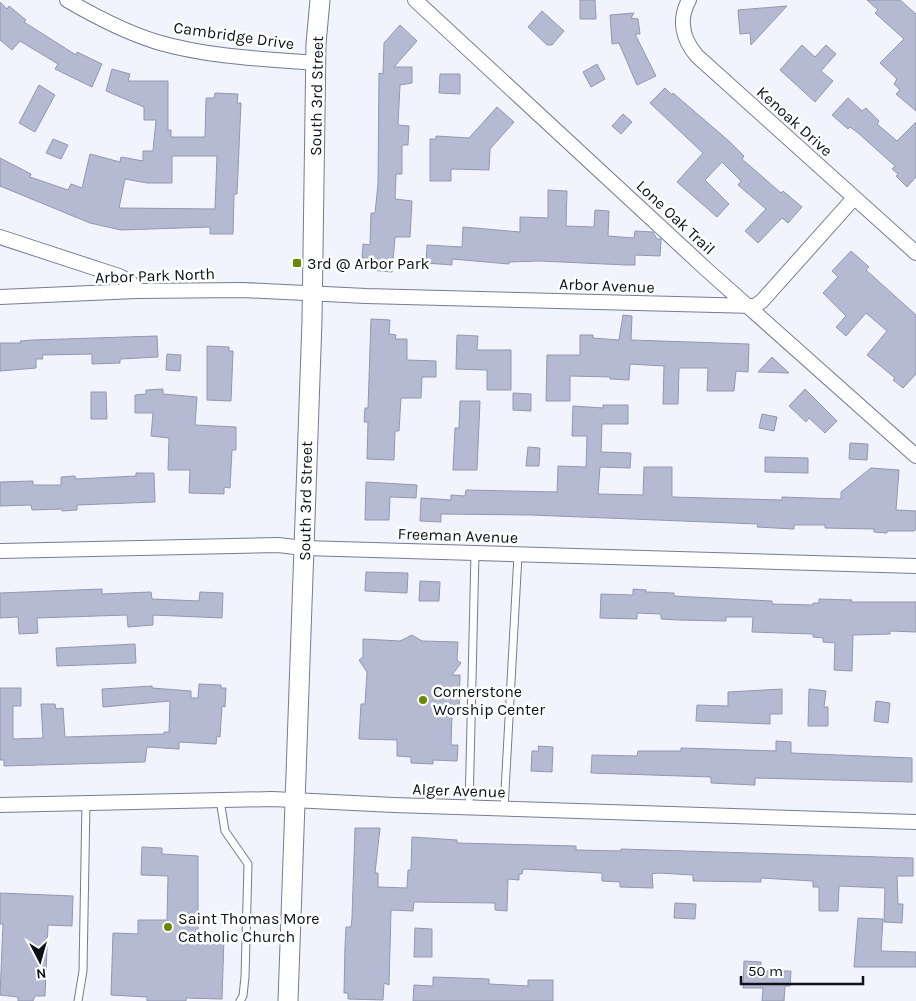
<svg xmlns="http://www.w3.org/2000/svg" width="916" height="1001" font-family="Karla,sans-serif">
	<rect width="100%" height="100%" fill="#f1f3fd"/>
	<path fill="#b3bad1" stroke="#9298af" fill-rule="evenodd" d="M580,0H595L596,19H580Z
		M867,0H900L916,14V111L896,94L900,90L894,84L897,79L880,63L904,39L875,13L878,10Z
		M0,2L7,9L9,6L26,20L24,22L76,55L77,52L102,64L92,87L55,69L58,64L20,41L12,50L0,40Z
		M787,6L751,45L750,33L740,34L738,10Z
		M542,11L564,31L552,45H547L528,27Z
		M634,13L631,18L638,19L640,34H635L656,76L637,85L619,43L612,44L610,15Z
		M400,25L417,41L394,67H412V83L400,85L398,125L409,126L408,145H402V174H396L395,199L412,201L410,237H395L392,272L370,270L371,258H362L363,244L370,245L371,213H375L378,184L379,73L383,74L384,43Z
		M802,45L815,57L826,45L836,54L821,71L833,81L815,102L780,70Z
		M597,64L605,79L591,87L583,72Z
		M112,69L130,74L128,81H168V130H171V137H205L206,98H214L215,93L238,94L237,103H241L237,194H234L233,234H210V227L121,230L90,223L0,186V158L31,174L30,177L68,190L71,184L82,188L90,154L120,162L121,157L143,161V151H153L156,120H144V107L106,91ZM172,156H217L215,209L119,208L125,179L147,183H172Z
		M440,74H460V94L439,93Z
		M39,85L55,95L35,132L19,123Z
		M665,88L672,95L673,93L730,142L744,156L742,159L781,193L783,191L802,207L788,223L782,218L758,243L745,231L766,209L738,185L741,181L722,162L705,180L729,204L717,217L677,182L703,153L650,103Z
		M848,98L862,111L866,108L879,121L877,124L897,141L916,122V177L907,187L896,176L898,174L892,169L895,166L857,132L850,127L848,129L832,115Z
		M497,107L514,122L490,149L489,170L451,169V181H430V139H436V136L469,138Z
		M623,114L632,122L621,134L612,126Z
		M53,139L68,145L61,159L46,153Z
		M548,190L567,191L566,226L594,227L595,210L609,211L608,236L634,238L635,231L653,232L657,239H661L660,256L635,255V265H627L539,261L509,262V264L452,259V265L426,263L427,245L462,247L463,227L520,232V217L548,218Z
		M851,251L869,267L866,270L916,315V374L903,388L893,380L895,378L867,355L887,331L866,313L846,336L836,327L846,316L823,293L838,277L832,271Z
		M623,315L632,316L631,340L749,344L748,372L736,371L734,391H707L708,368H679L678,404H663L664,366L630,364L629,380L610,379V377L570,376V401H546L547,355H580V335H593V338L619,340Z
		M371,319L390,320L389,334L396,335L395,339H407V360L436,361V377H422L421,398H401L399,431H395L394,460L367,459L368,422H364L365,408H368Z
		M457,335L478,336L477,350H511V390H487V370L456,369Z
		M157,336L158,357L120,359V363L92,364V354L42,355L43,359H36V368L0,371V343H21L20,341L33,340Z
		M207,346L229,347V351H233L231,401L207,400Z
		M167,354L181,355L180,371L166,370Z
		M772,357L789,373L758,372Z
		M163,389V394L197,397L195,425L236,427V450H232L230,488L224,487V494L189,493L190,470H168L169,438L151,436L153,413H135V395L146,394V390Z
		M805,389L837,421L825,433L809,418L806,422L789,406Z
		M91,392H106L107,419H91Z
		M513,393L531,394V411L513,410Z
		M460,401H480L477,470H453L455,428H459Z
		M603,405H628V424H602L601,452L631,453L630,468L600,467L598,494L643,495L644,467H672V497L782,500V497L841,499V492L871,468L899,470L896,510L916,511V529L914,531H887V533L874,532V529L825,528V525H794V529L757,527L758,524L531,515L441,514V522L420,521L421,498L451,500V495L465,496L466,490L557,492L558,466L586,467L587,436H572L573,406L603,408Z
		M762,414L777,417L774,431L759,428Z
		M850,443L868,444L867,460L849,459Z
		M528,447L540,448L539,466H526Z
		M765,457L808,458V473L765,472Z
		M136,473H154L155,502L77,505V510L62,511V509L32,510L31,505L0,506V482L33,481V485H61V477L75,476L76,479L136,476Z
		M366,482L417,485L416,498L390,497L389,520H365Z
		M366,572L408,573L407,593L365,591Z
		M420,581L440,582L439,601H419Z
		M102,589V594L151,592L152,599L199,601L200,592L223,593L222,618L153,615V625L128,627L127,615L37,618L38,633L19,634L18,617L0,618V593Z
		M633,589L646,590V592L674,593V596L772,601V604L813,605V603H819V599L852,600L851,602H916V632L890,631V634L853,635L852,671L834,670L835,643L823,642V638L813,637V634L752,632L753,617H726V621L679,620L661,619V614L637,613V619L600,618L601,594L633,595Z
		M412,635L422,641L458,642L457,660L461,663L452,675H460L459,716H452L451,745H458L457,761L433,760V764L411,763V757L397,756V740L359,739L361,704H365L367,672L359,660L363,657V639L400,641Z
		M135,644L136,663L57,666L56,648Z
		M199,684L221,685V688H226L225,707L222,706L220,737L217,736L216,744L179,742V749L147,747L145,762L4,766V760H0V688H21V706H13V739L43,738L41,704H55L56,709L63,708L65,737L164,734V732H169L170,701L103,707L102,689L152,686V688L191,691V698H198Z
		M782,689V714H770V724L696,721L697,705L728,706V692Z
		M809,689L826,691L824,707H828V726H808Z
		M876,701L890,703L888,723L874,721Z
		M776,741L791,742V753L912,758V782L755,778V785L711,783V777L591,773L592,755L637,756L638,751H681V748L776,751Z
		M538,746L553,747L552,772L531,771L532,751H539Z
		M355,828H380L375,873H378V887L407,888L408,870H411L412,837L457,840V843L576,846V850L621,851V849L913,858V876H897L898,904H903L902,923L884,922L885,888L839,886L838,911H819V887H813V881L761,878V882L693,881V875L658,873L652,874L653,888L620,887V882L602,881V873L523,869L522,874H519V880L508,879L507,911L495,910V903L414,902L413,911L391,910L389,985L384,983L383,1000L348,999V993H344L345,947L346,927H351L352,918Z
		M142,847L162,848V854L198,856V936L224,937L222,999L186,998V1001H147V997L111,995L113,933L138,934V920H167L168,876L141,875Z
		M0,893L73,896L72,926L48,925L45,996H35L33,1001H18V997L0,995L3,924H0Z
		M675,903L696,904L695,919L674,918Z
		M858,918L883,919L881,951L916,952V967H854Z
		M415,928L432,929V957H414Z
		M744,961L761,962V971H791L790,986H785L784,1001H762L763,988H743Z
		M433,977L489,979V984L528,986V980H553V1001H413L414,985L433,986Z"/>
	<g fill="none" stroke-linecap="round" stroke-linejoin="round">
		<defs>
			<path id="lane" d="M220,800L225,831L248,864L245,977L243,996L240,1001
				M469,808L475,553
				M504,809L518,555
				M78,1001L83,971L86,802"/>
			<path id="street" d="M67,0C96,17 125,32 157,42C208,57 264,59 316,63
				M415,0L707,270L916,456
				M689,0C678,20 683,40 697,56L916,253
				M0,237L119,276L130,282L136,291
				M0,297L136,291L243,290L366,296L755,306L762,301L854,198
				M0,551L278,545L304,548L916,566
				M0,805L272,799L394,805L916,822"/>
			<path id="secondary" d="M288,1001L312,321L316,44L320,0"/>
		</defs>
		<use href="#lane" stroke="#767c92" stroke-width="9"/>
		<use href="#street" stroke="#767c92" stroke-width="16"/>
		<use href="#secondary" stroke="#767c92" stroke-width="21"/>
		<use href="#lane" stroke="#fff" stroke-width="7"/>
		<use href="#street" stroke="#fff" stroke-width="14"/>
		<use href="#secondary" stroke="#fff" stroke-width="19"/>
	</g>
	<g fill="#6b8800" stroke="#fff" stroke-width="2">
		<rect x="292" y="258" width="10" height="10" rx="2.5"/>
		<circle cx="423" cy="700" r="5"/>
		<circle cx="168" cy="927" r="5"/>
	</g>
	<g text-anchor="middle" stroke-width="5" stroke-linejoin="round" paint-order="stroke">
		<g font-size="16" fill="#0d1018" stroke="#fff">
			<text transform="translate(234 35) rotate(8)" y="6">Cambridge Drive</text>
			<text transform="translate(316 96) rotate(-89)" y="6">South 3rd Street</text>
			<text transform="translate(795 121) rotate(42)" y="6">Kenoak Drive</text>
			<text transform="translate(676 217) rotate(43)" y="6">Lone Oak Trail</text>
			<text transform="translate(155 275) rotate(-2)" y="6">Arbor Park North</text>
			<text transform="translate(607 285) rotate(2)" y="6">Arbor Avenue</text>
			<text transform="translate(305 501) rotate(-89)" y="6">South 3rd Street</text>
			<text transform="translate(458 535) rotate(2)" y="6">Freeman Avenue</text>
			<text transform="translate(459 790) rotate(2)" y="6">Alger Avenue</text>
		</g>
		<g font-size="16" fill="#0d1018" stroke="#fff" text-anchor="start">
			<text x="307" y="269">3rd @ Arbor Park</text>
			<text x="433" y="697">Cornerstone<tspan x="433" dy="18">Worship Center</tspan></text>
			<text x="178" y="924">Saint Thomas More<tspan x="178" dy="18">Catholic Church</tspan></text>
		</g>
	</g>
	<g transform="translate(40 961) rotate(174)" stroke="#ffffff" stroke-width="4" paint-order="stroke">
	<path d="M0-4L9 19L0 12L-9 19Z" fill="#0d1018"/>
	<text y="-8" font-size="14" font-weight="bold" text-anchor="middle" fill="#0d1018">N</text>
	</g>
	<path d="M741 976v8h122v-8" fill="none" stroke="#0d1018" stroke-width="2.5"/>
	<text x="748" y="976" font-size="15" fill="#0d1018" stroke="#ffffff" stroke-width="4" paint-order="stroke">50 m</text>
</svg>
